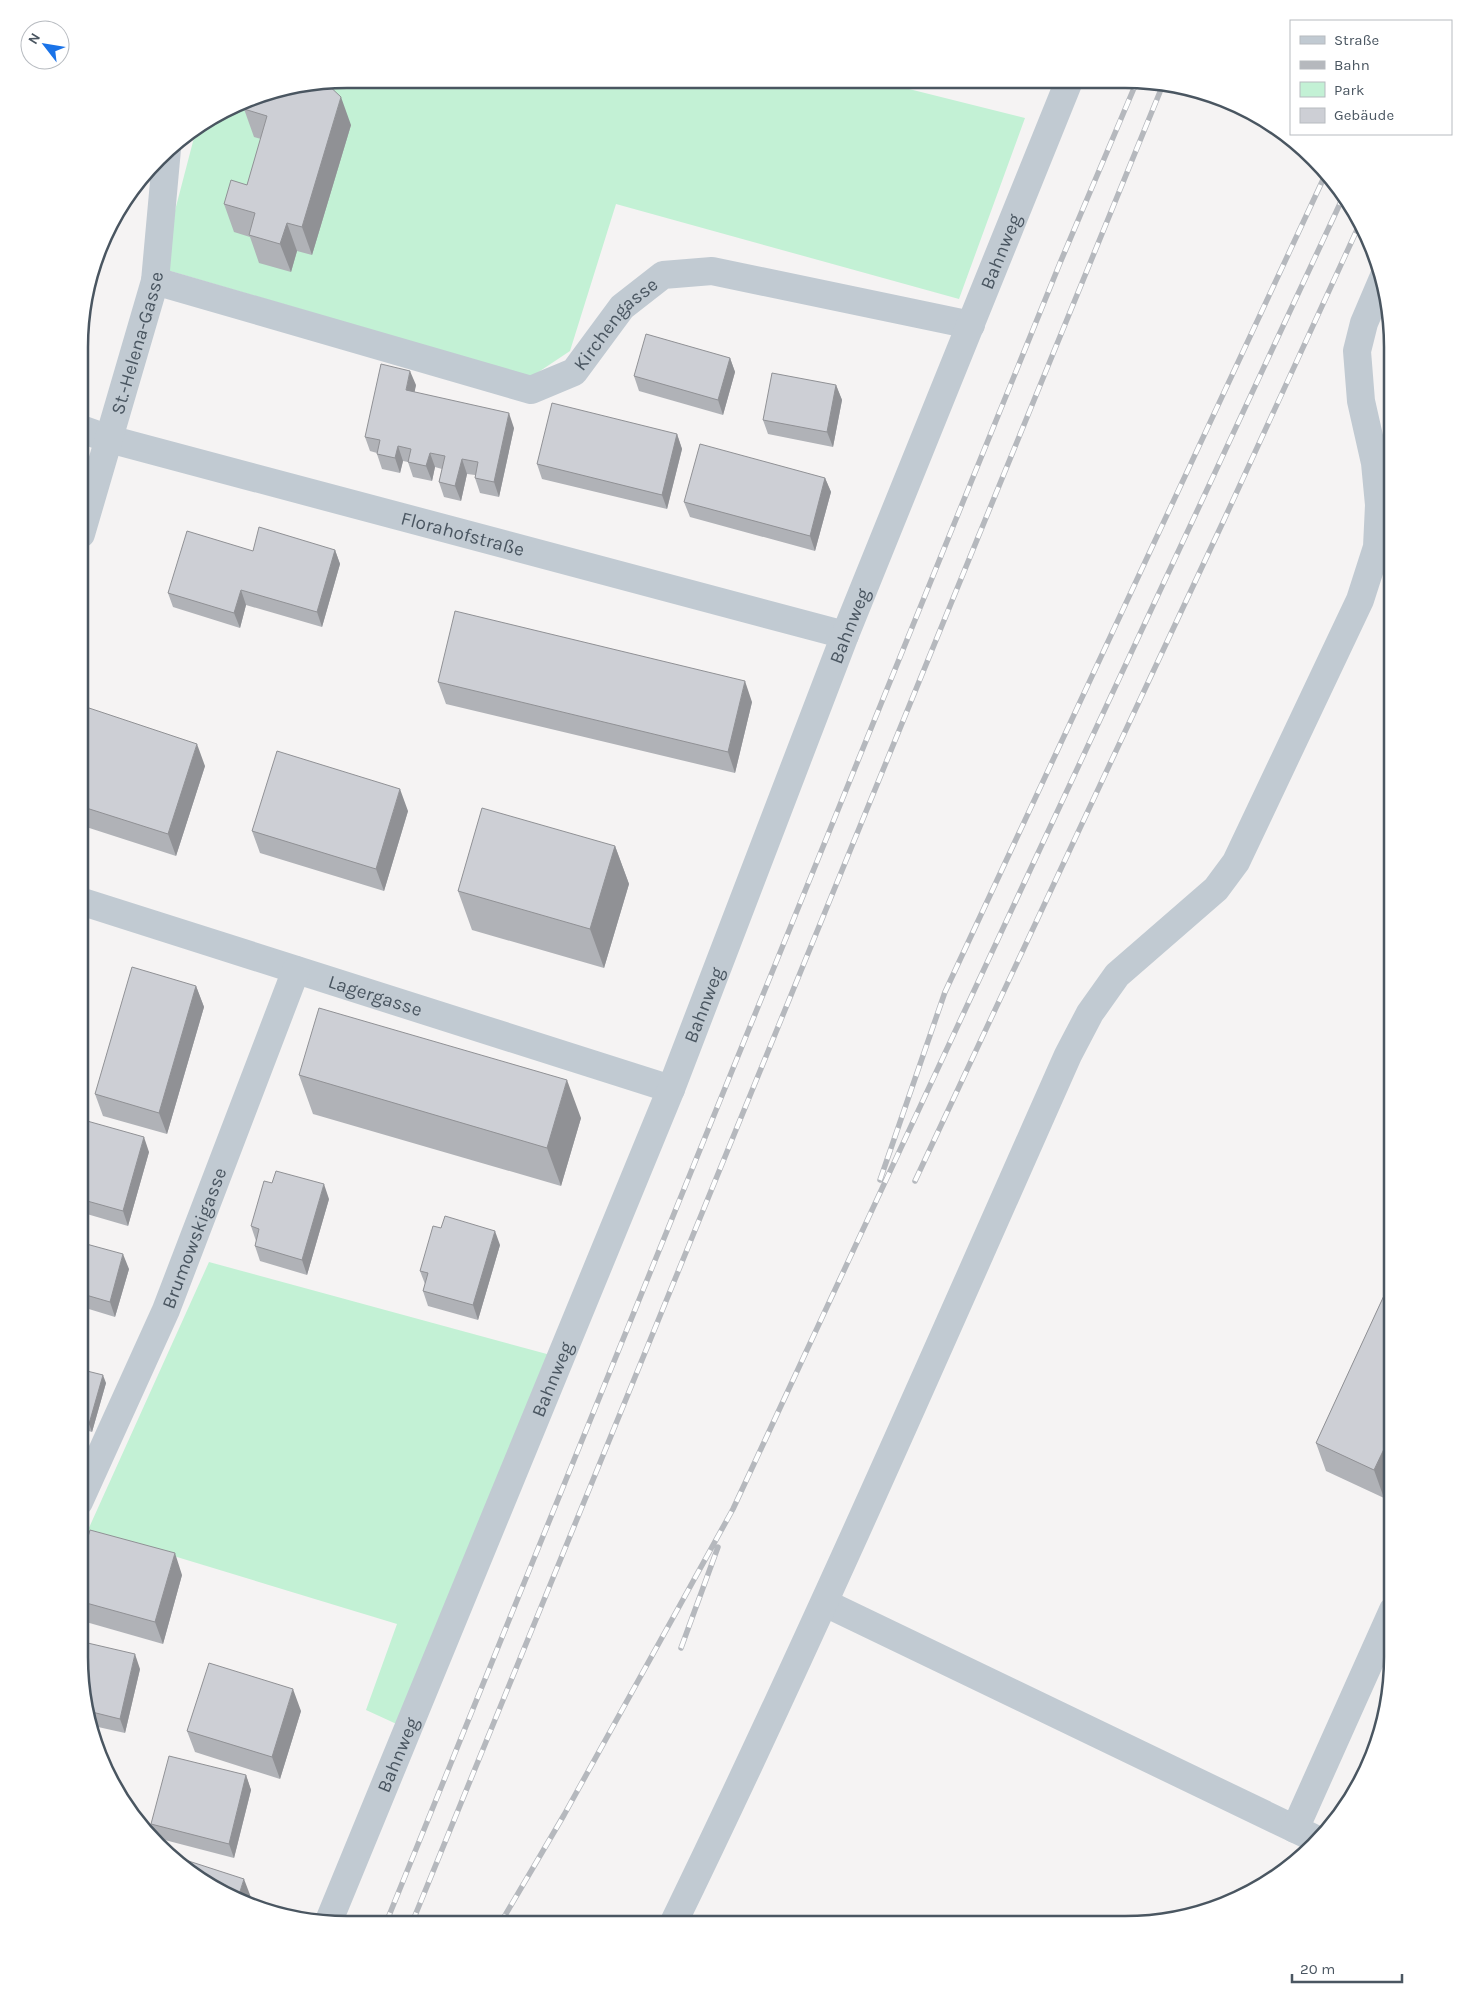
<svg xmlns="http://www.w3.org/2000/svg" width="1472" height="2004" font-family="Karla,sans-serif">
	<rect width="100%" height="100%" fill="#f5f3f3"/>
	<path fill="#c3f1d5" d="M347,79L873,80L1025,118L959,299L616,204L570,351L531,377L160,268L196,130L260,93Z
		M209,1262L569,1360L414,1732L366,1710L397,1624L88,1530Z"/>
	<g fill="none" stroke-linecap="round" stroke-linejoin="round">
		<g stroke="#c1cad2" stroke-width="28">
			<path id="s1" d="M155,281L531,390L574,372L622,307L663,275L712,271L971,325"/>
			<path id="s2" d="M81,429L109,439L845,635"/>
			<path id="s3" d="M81,534L155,281L167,149"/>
			<path id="s4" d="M80,901L671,1089"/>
			<path id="s5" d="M79,1502L166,1310L296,970"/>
			<path d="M825,1603L1318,1840"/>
			<path d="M1295,1829L1393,1610"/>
			<path id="s6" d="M328,1923L671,1089L845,635L1069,81"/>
			<path d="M673,1924C812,1638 939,1346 1068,1055L1090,1013L1117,975L1216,889L1236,862L1360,600L1377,547L1379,505L1375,463L1361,401L1357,351L1364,323L1384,276"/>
		</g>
		<defs>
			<path id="rail" d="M880,1180L945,992L1327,171
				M915,1181L1223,522L1361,221
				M681,1648L718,1547
				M386,1923L1060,263L1137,81
				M412,1923L1164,82
				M500,1924L564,1815L733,1509L1344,195"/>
		</defs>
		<use href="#rail" stroke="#b5b8bd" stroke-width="5.5"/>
		<use href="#rail" stroke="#fff" stroke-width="4" stroke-dasharray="11" stroke-linecap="butt"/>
	</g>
	<path fill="#b0b2b7" d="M244,109L351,125L312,255L297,251L291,272L259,263L250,237L234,232L224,204L247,185L261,139L254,137Z
		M730,358L735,372L723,415L639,391L634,376Z
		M416,385L414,392L514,428L499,497L480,493L475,478V475L467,474L461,501L444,497L439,482L442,469L435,467L432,481L413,477L408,462L403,461L400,473L382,469L377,454V453L370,451L365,437Z
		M836,385L842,400L833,447L768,434L763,420Z
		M677,434L682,449L667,509L542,479L537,464Z
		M825,478L831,492L815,551L690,517L684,502Z
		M335,550L340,564L322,627L246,605L240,628L173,607L168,593L253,551Z
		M438,682L752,702L735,773L446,704Z
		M80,714L205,766L176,856L80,825Z
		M408,811L384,891L260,853L252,831Z
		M615,846L629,884L604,968L472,930L458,891Z
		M196,986L204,1007L167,1134L103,1116L95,1094Z
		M299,1075L581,1118L561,1186L313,1114Z
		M80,1119L149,1152L128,1226L80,1212Z
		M329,1199L307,1275L260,1261L255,1246L256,1241L251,1226Z
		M79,1242L129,1269L115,1317L79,1306Z
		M500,1245L478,1320L428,1306L423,1291L425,1284L420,1271Z
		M1393,1276L1384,1498L1326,1471L1316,1443Z
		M79,1369L106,1383L92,1432L79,1428Z
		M79,1568L182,1575L163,1644L79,1620Z
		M140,1669L125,1733L89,1725L84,1710Z
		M301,1711L280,1779L195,1752L187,1731Z
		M246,1775L251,1790L234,1858L157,1838L151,1824Z"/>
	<path fill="#909195" d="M341,97L351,125L312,255L302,227Z
		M287,223L297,251L291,272L280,244Z
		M730,358L735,372L723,415L718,400Z
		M410,371L416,385L412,405L406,390Z
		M836,385L842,400L833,447L827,432Z
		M509,413L514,428L499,497L494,482Z
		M677,434L682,449L667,509L662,495Z
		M398,446L403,461L400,473L395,458Z
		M430,453L435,467L432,481L426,466Z
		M462,459L467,474L461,501L455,486Z
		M825,478L831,492L815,551L810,536Z
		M335,550L340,564L322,627L317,612Z
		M241,590L246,605L240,628L234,613Z
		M745,681L752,702L735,773L728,752Z
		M197,744L205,766L176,856L168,834Z
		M400,789L408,811L384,891L376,869Z
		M615,846L629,884L604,968L590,929Z
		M196,986L204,1007L167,1134L159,1113Z
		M567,1080L581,1118L561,1186L547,1148Z
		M144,1137L149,1152L128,1226L123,1211Z
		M324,1184L329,1199L307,1275L302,1260Z
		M495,1231L500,1245L478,1320L473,1305Z
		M123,1254L129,1269L115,1317L110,1302Z
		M103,1375L106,1383L92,1432L89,1424Z
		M1393,1430V1480L1384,1498L1374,1470Z
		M175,1553L182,1575L163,1644L155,1622Z
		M135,1654L140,1669L125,1733L120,1719Z
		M293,1689L301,1711L280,1779L272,1757Z
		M246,1775L251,1790L234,1858L229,1844Z
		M244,1879L252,1900L250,1906L245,1905L237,1901Z"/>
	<path fill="#cdcfd5" stroke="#909195" d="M325,82L341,97L302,227L287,223L280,244L249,235L255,213L224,204L231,180L247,185L267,116L244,109L246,101L260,93Z
		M646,334L730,358L718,400L634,376Z
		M381,364L410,371L406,390L509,413L494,482L475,478L478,462L462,459L455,486L439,482L445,456L430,453L426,466L408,462L411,449L398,446L395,458L377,454L380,440L365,437Z
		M772,373L836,385L827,432L763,420Z
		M552,403L677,434L662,495L537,464Z
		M700,444L825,478L810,536L684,502Z
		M259,527L335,550L317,612L241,590L234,613L168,593L187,531L253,551Z
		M455,611L745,681L728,752L438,682Z
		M83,706L197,744L168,834L80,806V714Z
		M277,751L400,789L376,869L252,831Z
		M482,808L615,846L590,929L458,891Z
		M132,967L196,986L159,1113L95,1094Z
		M319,1008L567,1080L547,1148L299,1075Z
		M80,1119L144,1137L123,1211L80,1199Z
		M276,1171L324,1184L302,1260L255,1246L259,1229L251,1226L264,1181L272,1183Z
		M445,1216L495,1231L473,1305L423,1291L428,1273L420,1271L433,1226L441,1228Z
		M79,1242L123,1254L110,1302L79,1293Z
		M1393,1276V1430L1374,1470L1316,1443Z
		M79,1369L103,1375L89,1424L79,1422Z
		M90,1530L175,1553L155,1622L79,1601V1568Z
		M79,1641L135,1654L120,1719L84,1710L79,1657Z
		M209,1663L293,1689L272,1757L187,1731Z
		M169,1756L246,1775L229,1844L151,1824Z
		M170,1855L244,1879L237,1901L198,1880Z"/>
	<g text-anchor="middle" stroke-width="4" stroke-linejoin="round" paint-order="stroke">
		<g font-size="19" fill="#4a5661" stroke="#fff">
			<text dy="7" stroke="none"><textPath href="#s6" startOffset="1802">Bahnweg</textPath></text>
			<text dy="7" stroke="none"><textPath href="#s1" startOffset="502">Kirchengasse</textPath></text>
			<text dy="7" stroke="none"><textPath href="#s3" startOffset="199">St.-Helena-Gasse</textPath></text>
			<text dy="7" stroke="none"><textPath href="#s2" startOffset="396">Florahofstraße</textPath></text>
			<text dy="7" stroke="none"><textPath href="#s6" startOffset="1398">Bahnweg</textPath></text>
			<text dy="7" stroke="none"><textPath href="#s4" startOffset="310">Lagergasse</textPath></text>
			<text dy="7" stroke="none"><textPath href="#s6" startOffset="992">Bahnweg</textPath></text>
			<text dy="7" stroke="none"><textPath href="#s5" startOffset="288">Brumowskigasse</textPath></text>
			<text dy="7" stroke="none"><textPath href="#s6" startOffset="588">Bahnweg</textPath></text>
			<text dy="7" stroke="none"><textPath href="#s6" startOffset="182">Bahnweg</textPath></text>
		</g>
	</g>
	<path d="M0 0H1472V2004H0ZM347 88H1125A259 259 0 0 1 1384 347V1657A259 259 0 0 1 1125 1916H347A259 259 0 0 1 88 1657V347A259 259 0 0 1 347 88Z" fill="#fff" fill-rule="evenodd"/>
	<path fill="none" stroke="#4a5661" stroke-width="2.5" d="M347 88H1125A259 259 0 0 1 1384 347V1657A259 259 0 0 1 1125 1916H347A259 259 0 0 1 88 1657V347A259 259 0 0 1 347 88Z"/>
	<rect x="1290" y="20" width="162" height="115" fill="#ffffff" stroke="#b7bbc0"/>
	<rect x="1300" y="36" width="25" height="8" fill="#c1cad2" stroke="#b7bbc0"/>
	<text x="1334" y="45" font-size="15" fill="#4a5661">Straße</text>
	<rect x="1300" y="61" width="25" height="8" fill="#b5b8bd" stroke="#b7bbc0"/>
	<text x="1334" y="70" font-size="15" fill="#4a5661">Bahn</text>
	<rect x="1300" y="82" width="25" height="15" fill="#c3f1d5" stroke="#b7bbc0"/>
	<text x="1334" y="95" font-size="15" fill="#4a5661">Park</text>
	<rect x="1300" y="108" width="25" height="15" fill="#cdcfd5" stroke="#b7bbc0"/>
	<text x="1334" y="120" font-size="15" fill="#4a5661">Gebäude</text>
	<g transform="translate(45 45) rotate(301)"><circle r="24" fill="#ffffff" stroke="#b7bbc0"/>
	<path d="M0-4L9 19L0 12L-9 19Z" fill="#1a73e8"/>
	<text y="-8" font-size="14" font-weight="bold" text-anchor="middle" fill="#4a5661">N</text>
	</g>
	<path d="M1292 1974v8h110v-8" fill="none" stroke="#4a5661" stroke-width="2.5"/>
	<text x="1300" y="1974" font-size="15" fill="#4a5661" stroke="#ffffff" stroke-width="4" paint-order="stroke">20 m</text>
</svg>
